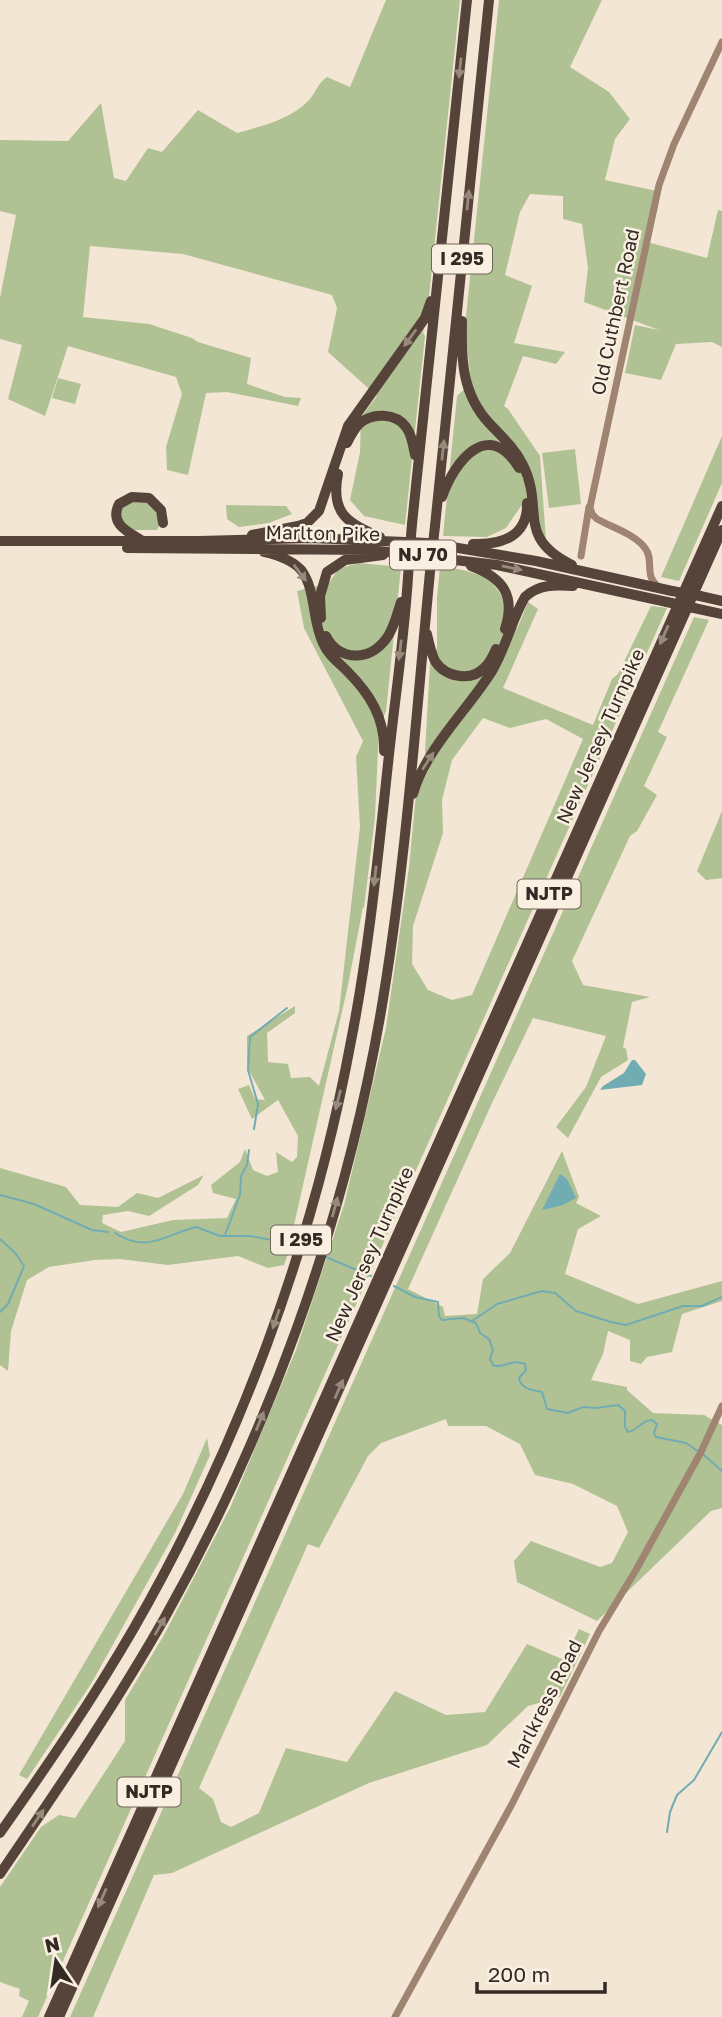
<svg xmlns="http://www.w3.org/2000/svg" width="722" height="2017" font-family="'Golos Text',sans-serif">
	<rect width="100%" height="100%" fill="#f3e6d4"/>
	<path fill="#b0c294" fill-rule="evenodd" d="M386,0H460L428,306L423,333L425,336L405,525L364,516L350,500L360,452L361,417L377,396L328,352L337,308L332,295L183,254L90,246L83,317L149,324L192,338L198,342L251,358L247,384L285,397L301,398L298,406L227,392L206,393L188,475L167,470L166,447L182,394L176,377L68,346L45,416L8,399L22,345L0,339V298L16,215L0,211V140L68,141L101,103L114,178L126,181L148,148L162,152L198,110L237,133C262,126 290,120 309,100C316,92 318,83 327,77L350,87Z
		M499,0H602L570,67L609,92L630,119L615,139L605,180L657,191L647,242L707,258L718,210L722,211V347L712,342L676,344L661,380L625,373L635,325L659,330L584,302L588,268L582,224L563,219V196L530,194L520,212L505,275L532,286L514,343L565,352L556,364L523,356L504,406L508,409L540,456L546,541L521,506L506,528L487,537L443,536L457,396L471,383L465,326Z
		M58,378L81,384L75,404L52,398Z
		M722,436V483L679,581L661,577Z
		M575,449L581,504L549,508L542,453Z
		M146,500L159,512V526L157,530H132L118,519L125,502Z
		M226,505L286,506L292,514L269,523L239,527L227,519Z
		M359,563L401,567L386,711L379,727L375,817L364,908L363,907L348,985L292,1234L296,1232L284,1265L268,1268L238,1256L168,1265L120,1259L95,1260L49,1267L27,1280L11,1331L8,1371L0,1365V1168L66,1187L80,1205L118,1207L137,1193L158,1198L204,1175L198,1185L149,1216L128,1211L103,1215L102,1223L121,1232L173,1220L227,1218L236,1199L213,1193L211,1185L240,1162L245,1149L253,1170L267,1176L278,1172L276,1152L292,1162L297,1157L298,1136L278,1100L252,1119L238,1089L249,1085L255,1099L265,1100L247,1067V1036L295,1006V1013L267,1033L268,1062L288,1064L291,1078L310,1077L319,1086L339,1011L360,827L356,757L363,741L304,628L297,591L329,583L338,569Z
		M440,566C493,574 497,581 517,629L528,602L538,609L503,688L593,725L612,679L618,674L651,606L667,608L38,2017H22L29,2001L19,1996L20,1989L0,1982V1887L41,1827L59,1815L75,1818L125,1741V1700L164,1635L230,1508L296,1350L344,1205L386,1028L409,867L416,794L429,769L425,752L430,662L437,648V598ZM483,718L510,728L546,719L583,739L472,995L452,1000L428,990L412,964L413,926L443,833L442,800L452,760Z
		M694,617L709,620L658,732L667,737L644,786L657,795L637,831L630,836L572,961L583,985L650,997L632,1002L623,1047L626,1049L628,1060L601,1077L568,1138L556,1127L586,1087L606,1036L533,1018L492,1103L408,1289L443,1307L445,1316L477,1314L483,1279L510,1253L562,1151L579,1197L576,1203L601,1216L578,1229L565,1274L638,1304L722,1281V1301L682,1314L672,1352L647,1357L641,1364L630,1361V1340L608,1331L603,1354L591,1380L627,1387V1390L653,1413L704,1415L722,1425V1508L711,1511L597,1621L517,1582L514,1561L531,1541L600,1567L612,1563L628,1532L617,1506L573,1484L535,1475L520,1444L486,1426H448L446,1419L381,1443L368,1456L319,1548L308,1544L199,1788L213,1799L221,1822L231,1827L259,1813L286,1748L347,1762L395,1691L446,1715L485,1712L527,1644L564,1660L579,1629L590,1634L560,1697L528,1706L487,1745L369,1783L172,1873L154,1875L93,2017H70Z
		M722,811V878L706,880L697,871Z
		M207,1438L210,1455L176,1531L91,1684L27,1779L19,1775L183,1494Z"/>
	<path fill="#71acb2" d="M632,1060H635L646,1074L642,1085L600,1090L603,1086L624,1073Z
		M560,1174L567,1179L576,1198L563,1205L542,1210Z"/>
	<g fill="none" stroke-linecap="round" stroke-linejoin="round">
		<path stroke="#71acb2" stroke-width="2" d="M254,1129L258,1104L248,1070L250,1037L287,1008
			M0,1195L34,1204L92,1230L108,1232
			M115,1233C147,1254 164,1235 196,1227L220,1236H250L294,1244
			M225,1235L240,1195L241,1176L247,1165L249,1150
			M0,1239L16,1254L24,1266L8,1304L0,1312
			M326,1257L371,1276
			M394,1286L415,1297L438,1302L439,1316L442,1320L463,1318L476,1323L480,1333L489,1339L493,1350L490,1359L493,1365C503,1370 509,1358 525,1364L526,1370L519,1378C521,1389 532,1390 542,1392L547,1409L568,1413L583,1407L596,1408L618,1405L625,1411V1427L628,1432C638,1431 641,1420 652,1420L657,1424L654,1433L656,1437L686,1443L699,1452
			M472,1321L497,1304L542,1291L555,1293L576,1311L611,1322L626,1325L683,1306H702L722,1297
			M704,1455L722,1471
			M667,1832L670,1812L677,1795L694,1780L722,1732"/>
		<path stroke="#9f8471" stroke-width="7" d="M581,556L589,507
			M659,587C643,576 655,561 645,548C635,534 611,527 597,519L592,514L590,507L659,185L674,144L722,42
			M395,2017L512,1804L599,1631L636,1570L701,1452L722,1406"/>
		<path stroke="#56443a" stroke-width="10" d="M462,321C461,359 462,394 489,423C501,436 515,448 523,465C545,509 515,537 572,565
			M347,443C350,437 354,429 359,424C372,412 396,413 406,427C412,435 413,445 415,455
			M338,474C330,514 348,523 380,537
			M442,497C454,462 488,417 519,468
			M412,524L467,0
			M435,526L489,0
			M252,535L298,526L307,523L319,511L348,426L425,318L431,301
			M0,541H199L311,538L428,543L536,561L672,591
			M143,541C128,532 109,524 119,504L132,497L149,498L161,510L163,523
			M473,544C501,545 528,537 527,503
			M127,548L370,550L497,565L667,602
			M264,552C277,555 293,560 302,571C316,591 312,621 323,643C328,655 338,662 347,671C370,694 385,718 384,751
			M471,566C503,578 516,595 505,629
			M700,596L722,601
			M694,608L722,614
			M321,618L320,596L327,572L345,560L383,555
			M427,634C429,643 431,653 435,661C445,677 471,682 484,668C490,663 493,656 496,649
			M326,636C339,661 369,662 386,639C394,629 397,614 401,602
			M413,794C426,748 467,711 492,671C506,648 511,621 525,597C539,584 555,585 573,586
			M0,1833C47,1766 93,1699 134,1628C238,1447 313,1246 351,1041C369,950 378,856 388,764C395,696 406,628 409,560
			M0,1874C57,1790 114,1707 164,1619C268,1434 343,1227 380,1017C406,867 416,714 431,562
			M49,2017L722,506
			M59,2017L722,530"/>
		<path stroke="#56443a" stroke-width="10" d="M409,560L412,524
			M431,562L435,526
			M672,591L700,596
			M667,602L694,608"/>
	</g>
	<defs><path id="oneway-solid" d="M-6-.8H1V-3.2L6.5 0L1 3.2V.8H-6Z" transform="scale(1.75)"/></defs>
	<g fill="#98897d">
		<use href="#oneway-solid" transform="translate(460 68) rotate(96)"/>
		<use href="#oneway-solid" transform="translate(468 200) rotate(-84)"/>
		<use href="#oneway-solid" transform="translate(410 338) rotate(126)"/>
		<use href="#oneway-solid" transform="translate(443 450) rotate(-84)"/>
		<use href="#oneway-solid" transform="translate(512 568) rotate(12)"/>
		<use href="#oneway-solid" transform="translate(300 573) rotate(53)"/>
		<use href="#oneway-solid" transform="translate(664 635) rotate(114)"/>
		<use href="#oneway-solid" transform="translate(400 650) rotate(97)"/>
		<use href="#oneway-solid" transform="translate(428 761) rotate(-57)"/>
		<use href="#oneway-solid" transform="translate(375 876) rotate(97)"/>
		<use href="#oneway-solid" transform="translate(338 1100) rotate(104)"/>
		<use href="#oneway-solid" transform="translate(335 1207) rotate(-75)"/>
		<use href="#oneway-solid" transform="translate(276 1319) rotate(109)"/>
		<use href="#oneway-solid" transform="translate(339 1389) rotate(-66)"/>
		<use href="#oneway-solid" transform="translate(260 1421) rotate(-68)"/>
		<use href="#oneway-solid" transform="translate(160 1626) rotate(-60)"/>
		<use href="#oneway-solid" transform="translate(38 1818) rotate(-56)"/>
		<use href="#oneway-solid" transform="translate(102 1898) rotate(114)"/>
	</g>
	<g text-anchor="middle" stroke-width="5" stroke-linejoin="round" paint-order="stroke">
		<g fill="#faf0e1" stroke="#6f655d" stroke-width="2">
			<rect x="432" y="244.5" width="60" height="29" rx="5"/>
			<rect x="390" y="540.5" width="66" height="29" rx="5"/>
			<rect x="517.5" y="879.5" width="63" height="29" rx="5"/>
			<rect x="271" y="1225.5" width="60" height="29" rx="5"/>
			<rect x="117.5" y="1777.5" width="63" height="29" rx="5"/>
		</g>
		<g font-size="18" font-weight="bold" fill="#342a24">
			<text x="462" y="265">I 295</text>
			<text x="423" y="561">NJ 70</text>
			<text x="549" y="900">NJTP</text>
			<text x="301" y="1246">I 295</text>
			<text x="149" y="1798">NJTP</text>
		</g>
		<g font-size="19" fill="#342a24" stroke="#faf0e1">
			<text transform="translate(615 312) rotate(-78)" y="7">Old Cuthbert Road</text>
			<text transform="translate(323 533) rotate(1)" y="7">Marlton Pike</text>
			<text transform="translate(600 736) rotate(-66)" y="7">New Jersey Turnpike</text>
			<text transform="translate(369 1254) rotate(-66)" y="7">New Jersey Turnpike</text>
			<text transform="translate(544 1704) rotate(-63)" y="7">Marlkress Road</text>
		</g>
	</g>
	<g transform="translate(56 1961) rotate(347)" stroke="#faf0e1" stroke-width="5" paint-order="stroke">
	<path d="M0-5L12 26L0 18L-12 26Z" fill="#342a24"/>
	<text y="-10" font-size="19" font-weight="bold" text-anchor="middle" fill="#342a24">N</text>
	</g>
	<path d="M477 1982v10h128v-10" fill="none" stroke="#342a24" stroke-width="3.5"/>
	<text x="488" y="1982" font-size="21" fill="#342a24" stroke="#faf0e1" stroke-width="5" paint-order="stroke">200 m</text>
</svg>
